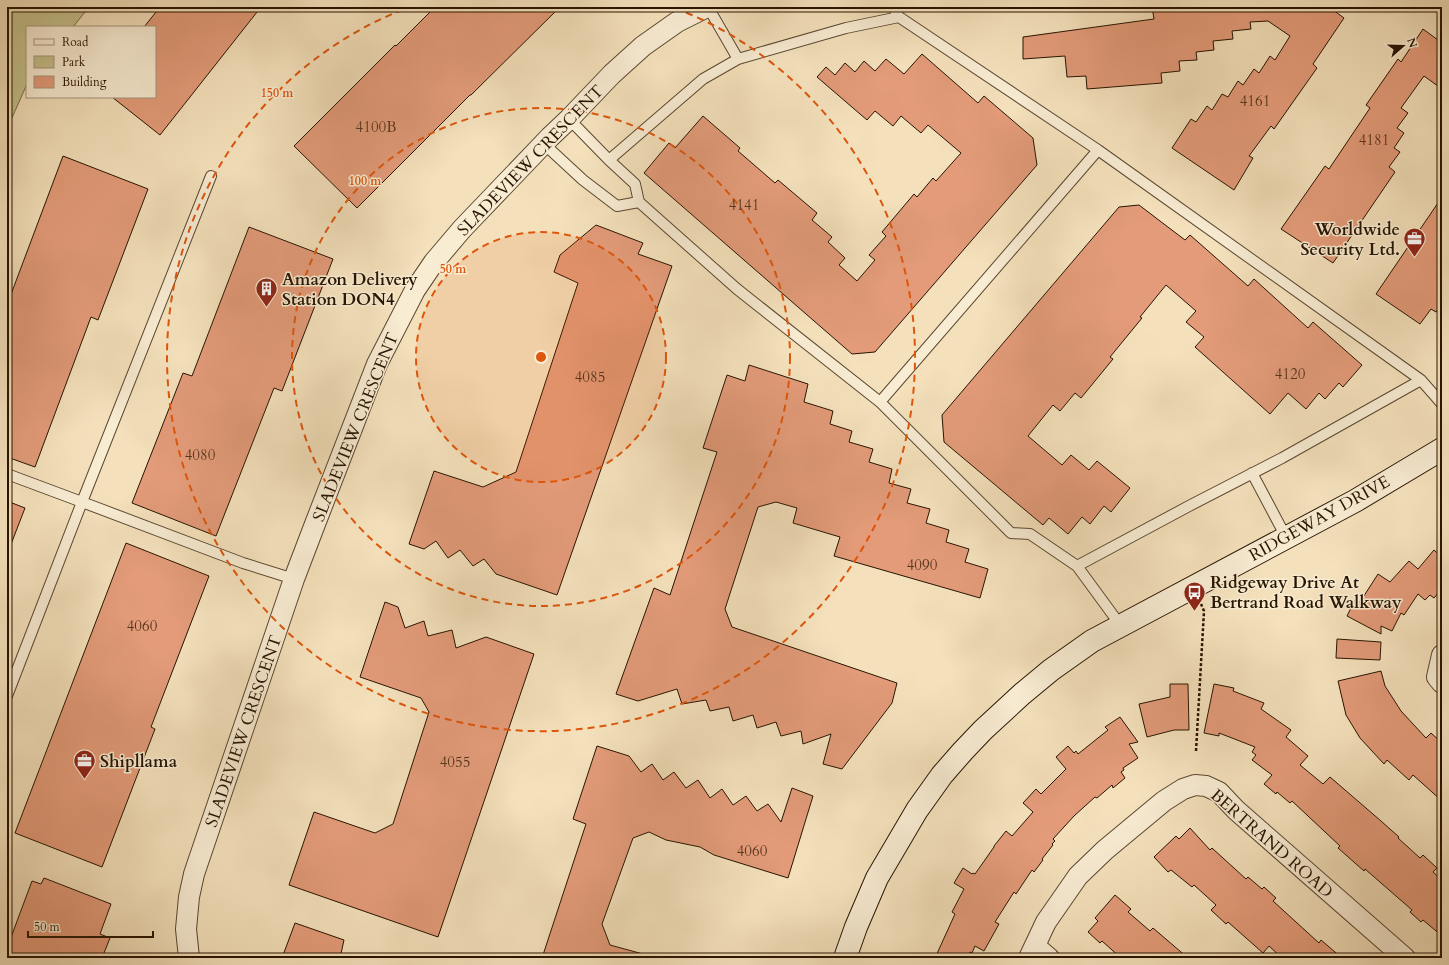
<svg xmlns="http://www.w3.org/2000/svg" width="1449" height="965" font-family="Cardo,serif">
	<rect width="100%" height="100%" fill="#f4e1bc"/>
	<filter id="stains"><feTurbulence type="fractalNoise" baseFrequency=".005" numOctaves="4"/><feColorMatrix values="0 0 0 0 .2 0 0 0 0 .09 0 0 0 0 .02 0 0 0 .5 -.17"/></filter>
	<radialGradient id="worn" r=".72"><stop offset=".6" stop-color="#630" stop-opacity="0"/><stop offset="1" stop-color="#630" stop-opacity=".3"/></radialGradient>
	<path fill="#c4c18b" stroke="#766a46" d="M7,7H89L73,27H27V84L7,129Z"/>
	<path fill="#e39b79" stroke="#271401" d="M160,7H261L160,135L112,97H155V27H144Z
		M435,7H560L471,95H470L357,208L294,146L395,45L396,46Z
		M1152,7H1329L1344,18L1313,64L1317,68L1274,129L1271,126L1249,156L1253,158L1234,190L1172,148L1191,119L1196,122L1207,106L1212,110L1222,94L1228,97L1238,81L1243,85L1254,69L1259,73L1270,56L1275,60L1290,36L1268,21L1250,22L1251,29L1232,31L1233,39L1213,41L1214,50L1196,52L1197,60L1179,61L1180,71L1161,73L1162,83L1087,89L1086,76L1067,77L1065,56L1023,59V37L1154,19Z
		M1423,29L1442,43V89L1424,76L1401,108L1408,113L1397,128L1404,133L1394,148L1400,152L1389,167L1395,172L1333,263L1281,229L1325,166L1329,169L1370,108L1366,105L1398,59L1401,62Z
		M922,54L978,103L984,96L1033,138L1037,165L875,352L852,354L644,173L669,143L675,148L703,116L740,148L738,151L775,183L778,180L817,213L812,220L832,237L828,242L845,258L839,265L857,281L875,260L869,255L886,236L882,232L914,194L917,197L933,178L936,181L961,153L928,125L921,133L901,116L893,126L875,111L867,120L817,77L826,67L835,75L845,63L855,72L864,61L875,71L886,59L904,74Z
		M63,156L148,189L98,320L91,317L35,467L7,457V305Z
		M1442,197V302L1436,312L1431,309L1420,324L1376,294Z
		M1139,205L1185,240L1190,235L1248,286L1254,279L1308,328L1313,322L1362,365L1343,387L1339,383L1325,399L1319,393L1306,409L1288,393L1270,414L1195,347L1204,337L1186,322L1196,311L1166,285L1140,317L1142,318L1110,357L1113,359L1081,398L1075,393L1060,411L1053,405L1028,436L1062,465L1071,455L1089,470L1097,461L1130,488L1111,512L1104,506L1090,524L1082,517L1068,534L1049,518L1043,525L944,442L942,415L1119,207Z
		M596,225L643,243L638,254L672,266L557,595L496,574L484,559L473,566L460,550L448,558L436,541L424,549L409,544L434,471L483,487L516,472L578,283L554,272L560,255Z
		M249,227L333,259L282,391L274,388L216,536L132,503L183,373L192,376Z
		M749,365L808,384L804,402L833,411L830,424L852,431L849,442L873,449L869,462L892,469L889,483L911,489L907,503L930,509L926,523L949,530L946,542L969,549L965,562L988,569L980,598L834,556L840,537L793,523L797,508L776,502L758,507L725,609L732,627L897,683L892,703L842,769L823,764L831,734L803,744L801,731L781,736L776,722L757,728L753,715L733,721L729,707L710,711L706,700L682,704L677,689L638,701L616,694L654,588L670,595L717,452L703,448L727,375L745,381Z
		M7,501L25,508L8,552H7Z
		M126,543L209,576L151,727L155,729L102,867L15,833Z
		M1434,550L1442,557V589L1434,598L1430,595L1425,600L1418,594L1404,615L1401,613L1392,631L1381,626V634L1347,616L1355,600L1360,602L1378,574L1390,582L1409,561L1418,569Z
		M385,602L398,607L405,628L424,621L428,636L452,630L456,648L486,637L534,654L438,937L289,885L314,812L375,833L393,824L429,712L421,698L360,677Z
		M1337,639L1381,642L1380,660L1336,658Z
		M1381,671L1385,686L1401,711L1426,738L1431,733L1442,743V801L1413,775L1409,780L1387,760L1384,764L1360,738L1346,715L1338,681Z
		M1170,684H1188L1189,730H1174L1147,737L1139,704L1170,697Z
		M1214,684L1234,688L1233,691L1264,703L1261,709L1291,730L1286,737L1308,756L1300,765L1323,784L1330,777L1381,821L1399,837L1398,838L1420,858L1423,855L1437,868L1433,872L1442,880V936L1423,920L1421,922L1410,912L1412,910L1365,869L1364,871L1338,848L1340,846L1292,801L1290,803L1277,792L1276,794L1264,784L1272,775L1252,760L1256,755L1252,752L1255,747L1219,733V736L1204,733Z
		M1120,717L1138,742L1129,744L1138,758L1123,768L1124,770L1121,772L1125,778L1113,788L1112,785L1097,798L1095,797L1074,816L1053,839L1055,841L1052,844L1053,845L1042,859L1043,860L1034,872L1032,870L1016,894L1014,892L995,922L999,924L984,951L975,946L972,953L970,952L968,958H935L955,914L952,912L964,889L954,883L963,868L972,874L973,873L975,874L994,847V846L1006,831L1012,836L1033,812L1023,803L1036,789L1041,794L1066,769L1056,757L1068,746L1074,753L1076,751L1078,754L1108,730L1105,727Z
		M597,746L629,756L641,772L652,764L663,780L674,772L686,788L698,780L710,798L722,789L733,805L746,796L757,811L768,804L781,822L792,788L813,796L788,878L714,855L700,847L666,840L649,832L633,838L602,924L610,945L643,954L642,958H542L586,824L573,819Z
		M1190,828L1210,850L1212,848L1246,879L1248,877L1262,889L1264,887L1276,898L1273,901L1319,943L1321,940L1342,958H1282L1269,946L1263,953L1228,922L1226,924L1211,910L1216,905L1194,885L1192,887L1171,870L1168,872L1154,857L1176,836L1179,839Z
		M44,878L111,904L100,934L110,938L102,958H7V948L32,881L41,884Z
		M1115,895L1131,909L1128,912L1150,931L1153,928L1188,958H1121L1102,941L1100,943L1088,932L1098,921L1095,918Z
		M295,923L344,940L340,958H282Z"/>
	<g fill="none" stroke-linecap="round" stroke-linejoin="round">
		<defs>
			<path id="lane" d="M708,7L738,59
				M893,7L899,17L1098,150L1421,380L1442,404
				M569,119L609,160L635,184L639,202L737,289L880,402
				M543,143L583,180L617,206L639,202
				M1098,150L880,402L1011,533L1030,534L1077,566L1121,626
				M609,160L703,79L738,59L846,28L899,17
				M211,176L82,502L243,563L294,579
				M1252,473L1286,537
				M7,474L82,502L7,696
				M1077,566L1189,506L1282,458L1421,380"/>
			<path id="street" d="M1442,655L1437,677L1442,683
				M1035,946L1049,958
				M189,958L186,929L189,897L194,874L294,579L315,524L377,364L415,290L434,262L462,229L550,137L569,119L612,74L643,46L677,22L707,7
				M1029,958L1046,922L1078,876L1105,850L1164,801L1183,789L1195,785L1206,786L1219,792L1236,810L1405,958"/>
			<path id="secondary" d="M845,958L856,927L877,878L917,810L942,775L963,751L983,730L1022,694L1051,670L1092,641L1355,501L1442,449"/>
		</defs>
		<use href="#lane" stroke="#5a4730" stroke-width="12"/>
		<use href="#street" stroke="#5a4730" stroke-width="22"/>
		<use href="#secondary" stroke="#271401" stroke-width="24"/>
		<path stroke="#271401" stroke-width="2.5" stroke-dasharray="3 2" stroke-linecap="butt" d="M1196,751L1204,611L1201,604"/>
		<use href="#lane" stroke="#f8ecd3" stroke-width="10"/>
		<use href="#street" stroke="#f8ecd3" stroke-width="20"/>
		<use href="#secondary" stroke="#f8ecd3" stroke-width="22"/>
	</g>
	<circle cx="541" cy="357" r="125" fill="#de560b" fill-opacity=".12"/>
	<g fill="none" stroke="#de560b" stroke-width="2" stroke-dasharray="7 5">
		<circle cx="541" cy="357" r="125"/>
		<circle cx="541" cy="357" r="249"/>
		<path d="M675 8A374 374 0 1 1 407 8"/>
	</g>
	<defs>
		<symbol id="office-pin" viewBox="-11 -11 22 30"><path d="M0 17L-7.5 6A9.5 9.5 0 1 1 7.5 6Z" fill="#8f2418" stroke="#f8ecd3"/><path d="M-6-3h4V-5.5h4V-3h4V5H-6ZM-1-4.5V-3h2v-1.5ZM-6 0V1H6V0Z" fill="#fff"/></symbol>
		<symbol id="building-pin" viewBox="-11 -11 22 30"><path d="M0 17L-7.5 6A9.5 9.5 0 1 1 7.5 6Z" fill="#8f2418" stroke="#f8ecd3"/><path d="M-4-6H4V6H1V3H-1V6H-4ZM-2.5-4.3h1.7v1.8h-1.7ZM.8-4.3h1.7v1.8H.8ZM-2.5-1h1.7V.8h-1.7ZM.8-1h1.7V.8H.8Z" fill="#fff"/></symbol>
		<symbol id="bus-pin" viewBox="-11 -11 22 30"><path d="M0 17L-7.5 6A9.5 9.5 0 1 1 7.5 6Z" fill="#8f2418" stroke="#f8ecd3"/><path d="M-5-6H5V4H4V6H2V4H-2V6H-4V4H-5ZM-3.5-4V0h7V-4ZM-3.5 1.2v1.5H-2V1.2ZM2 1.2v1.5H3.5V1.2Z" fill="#fff"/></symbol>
	</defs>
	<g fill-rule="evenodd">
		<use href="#office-pin" x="1402" y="226" width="25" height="34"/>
		<use href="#building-pin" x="254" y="276" width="25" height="34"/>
		<use href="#bus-pin" x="1182" y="580" width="25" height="34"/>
		<use href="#office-pin" x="72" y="748" width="25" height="34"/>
	</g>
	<g text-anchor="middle" stroke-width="3" stroke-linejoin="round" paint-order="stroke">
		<g font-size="15" fill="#56361f">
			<text x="1255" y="106">4161</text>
			<text x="376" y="132">4100B</text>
			<text x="1374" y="145">4181</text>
			<text x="744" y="210">4141</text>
			<text x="1290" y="379">4120</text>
			<text x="590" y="382">4085</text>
			<text x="200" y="460">4080</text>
			<text x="922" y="570">4090</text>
			<text x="142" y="631">4060</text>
			<text x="455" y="767">4055</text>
			<text x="752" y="856">4060</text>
		</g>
		<g font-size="17" fill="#271401" stroke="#f8ecd3">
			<text transform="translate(530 160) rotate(-46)" y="6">SLADEVIEW CRESCENT</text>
			<text transform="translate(355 427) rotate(-68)" y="6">SLADEVIEW CRESCENT</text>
			<text transform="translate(1319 518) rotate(-29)" y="6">RIDGEWAY DRIVE</text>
			<text transform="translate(243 731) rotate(-71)" y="6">SLADEVIEW CRESCENT</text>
			<text transform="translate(1272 843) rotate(41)" y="6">BERTRAND ROAD</text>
		</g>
		<g font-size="17" font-weight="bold" fill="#271401" stroke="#f8ecd3" text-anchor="start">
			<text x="1400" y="235" text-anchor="end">Worldwide<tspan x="1400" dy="20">Security Ltd.</tspan></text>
			<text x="282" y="285">Amazon Delivery<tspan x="282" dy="20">Station DON4</tspan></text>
			<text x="1210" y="588">Ridgeway Drive At<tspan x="1210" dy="20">Bertrand Road Walkway</tspan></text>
			<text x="100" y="767">Shipllama</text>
		</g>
	</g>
	<circle cx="541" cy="357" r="6" fill="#de560b" stroke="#f8ecd3" stroke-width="2"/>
	<g font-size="12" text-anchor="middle" font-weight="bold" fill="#de560b" stroke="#f8ecd3" stroke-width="3" stroke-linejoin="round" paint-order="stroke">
		<text x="277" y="97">150 m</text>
		<text x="365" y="185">100 m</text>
		<text x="453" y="273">50 m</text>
	</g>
	<rect width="1449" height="965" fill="none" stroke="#f4e1bc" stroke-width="24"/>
	<rect x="8" y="8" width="1433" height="949" fill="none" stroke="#271401" stroke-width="2"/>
	<rect x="12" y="12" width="1425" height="941" fill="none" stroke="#271401"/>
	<rect x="26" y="26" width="130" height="72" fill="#f8ecd3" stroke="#a4967f"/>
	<rect x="34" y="39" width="20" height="6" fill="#f8ecd3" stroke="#a4967f"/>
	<text x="62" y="46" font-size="12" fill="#271401">Road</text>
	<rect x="34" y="56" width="20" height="12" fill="#c4c18b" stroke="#a4967f"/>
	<text x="62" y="66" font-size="12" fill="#271401">Park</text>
	<rect x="34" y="76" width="20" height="12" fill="#e39b79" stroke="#a4967f"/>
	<text x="62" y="86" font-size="12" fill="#271401">Building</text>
	<g transform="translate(1403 46) rotate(70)" stroke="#f8ecd3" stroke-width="3" paint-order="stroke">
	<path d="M0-3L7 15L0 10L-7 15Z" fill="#271401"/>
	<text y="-6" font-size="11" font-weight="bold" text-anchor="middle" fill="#271401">N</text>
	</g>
	<path d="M28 931v6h125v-6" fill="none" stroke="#271401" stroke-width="2"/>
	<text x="34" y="931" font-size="12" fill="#271401" stroke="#f8ecd3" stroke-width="3" paint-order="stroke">50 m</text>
	<rect width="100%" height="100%" filter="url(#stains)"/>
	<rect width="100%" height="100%" fill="url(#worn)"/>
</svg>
